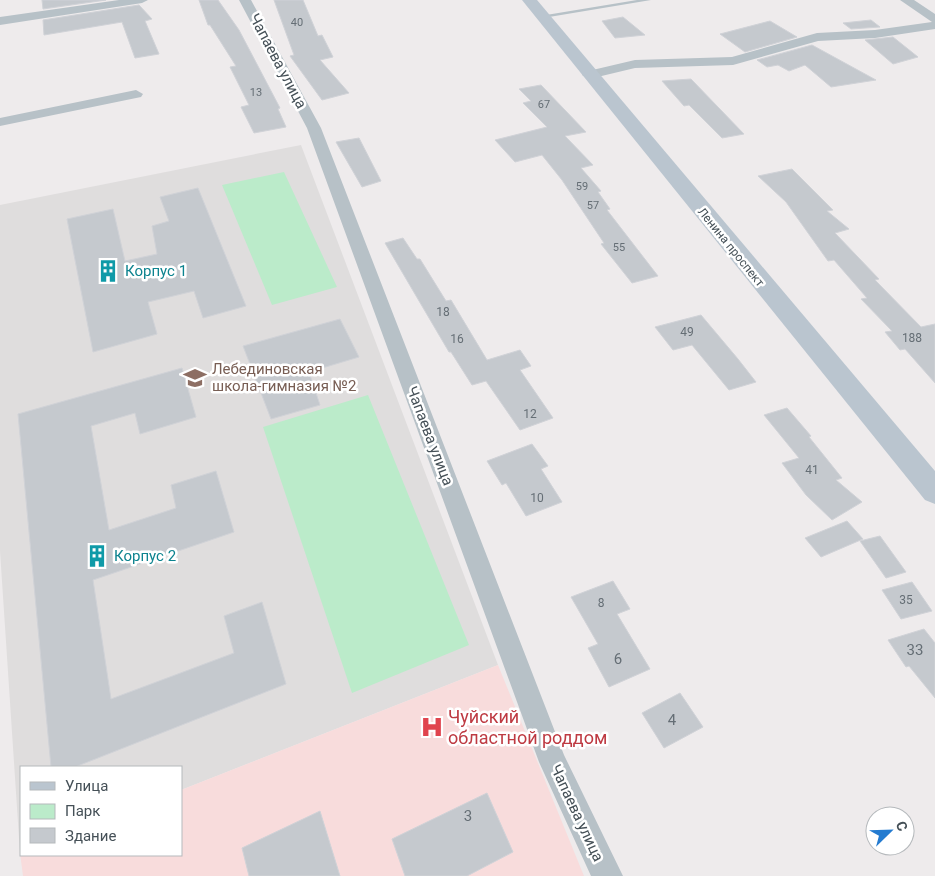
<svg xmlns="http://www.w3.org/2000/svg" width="935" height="876" font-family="Roboto,sans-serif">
	<rect width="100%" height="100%" fill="#eeebec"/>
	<path fill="#dfdddd" d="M301,145L498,665L181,790V767H21L20,853L0,551V205Z"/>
	<path fill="#f8dcdc" d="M498,665L584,876H23L20,853H21V855H181V790Z"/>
	<path fill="#bbebca" d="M284,172L337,287L272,305L222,185Z
		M368,395L469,645L352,693L263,427Z"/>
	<path fill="#c5c9ce" stroke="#d0d2d7" d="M42,0H106L43,9Z
		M199,0H218L239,30L280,108L278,109L286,127L254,133L241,107L249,105L230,67L236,66L210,25H208Z
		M274,0H303L318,36L322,35L333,57L320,60L349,93L322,100L290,56L294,55Z
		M139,5L152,19L145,21L159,54L135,58L122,22L44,35L43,20Z
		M623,17L645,35L615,38L602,21Z
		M871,20L880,27L851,29L843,23Z
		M770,21L797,37L745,52L720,34Z
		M893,37L918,57L893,64L865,40Z
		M812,45L876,80L831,87L805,65L789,71L778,65L767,67L757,60Z
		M691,79L744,134L722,138L689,105L684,106L662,81Z
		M541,85L586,132L565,136L593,165L581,168L601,191L598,192L610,209L607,210L658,276L632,283L601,244L604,243L562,180L542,155L515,162L495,140L547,127L523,103L531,101L519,89Z
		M359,138L381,181L362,187L336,142Z
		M792,169L833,210L827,211L849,229L835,233L879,279L875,280L921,327L935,324V383L905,349L900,350L885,332L892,331L861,299L867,298L834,260L828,261L786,202L758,176Z
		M198,188L246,306L203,318L194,291L148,302L157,334L93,352L67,219L113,209L125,261L157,254L152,226L169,221L160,197Z
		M403,238L417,259H420L446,301L451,300L487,360L520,350L531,366L520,370L553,418L520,430L486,381L472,385L451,352H449L385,243Z
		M701,315L738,359L756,382L729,390L692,345L673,350L655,327Z
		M340,319L359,357L309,372L320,405L271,419L243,346Z
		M182,368L196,417L140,434L135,413L91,426L109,530L176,508L171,485L216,471L234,532L93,580L111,699L234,653L224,616L262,602L286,684L75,767H51L18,414Z
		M787,408L811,436L809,437L842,478L836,480L862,502L832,520L806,495L782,463L799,458L764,415Z
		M532,444L548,466L541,469L562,502L526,516L506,483L502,485L487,461Z
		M847,521L863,539L821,557L805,538Z
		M880,536L906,572L886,578L860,541Z
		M613,581L630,609L617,614L650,669L609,687L588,648L598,644L571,597Z
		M912,582L932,611L901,619L882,590Z
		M924,629L935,643V698L909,666L906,667L888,640Z
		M680,693L703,727L664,748L642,713Z
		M487,793L513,852L467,876H405L392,839Z
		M320,811L340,876H249L242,848Z"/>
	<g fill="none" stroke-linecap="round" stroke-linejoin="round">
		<path fill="#b7c1c7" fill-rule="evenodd" d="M637,0H651L543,18L540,16Z"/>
		<path fill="#b7c1c7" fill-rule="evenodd" d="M119,0H148L142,3L0,25V17Z
			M239,0H251L321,128L564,755L623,876H591L539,762L307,128Z
			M900,0H914L935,14V29L875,38L818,41L733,65L635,68L589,79L582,75L584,72L635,60L732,57L817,33L875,30L932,22Z
			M136,90L143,94L141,97L0,126V118Z"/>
		<path fill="#bac5cf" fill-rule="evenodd" d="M522,0H537L935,471V504L925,500Z"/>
	</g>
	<defs>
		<symbol id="building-bare" viewBox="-9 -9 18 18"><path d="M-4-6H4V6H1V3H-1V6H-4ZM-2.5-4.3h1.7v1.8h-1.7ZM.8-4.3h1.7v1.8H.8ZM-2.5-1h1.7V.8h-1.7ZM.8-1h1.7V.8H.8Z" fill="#0f9aa8" stroke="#fff" stroke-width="2.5" paint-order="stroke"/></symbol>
		<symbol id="school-bare" viewBox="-9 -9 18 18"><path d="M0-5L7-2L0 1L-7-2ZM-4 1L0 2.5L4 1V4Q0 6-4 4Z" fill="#8d6e63" stroke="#fff" stroke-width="2.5" paint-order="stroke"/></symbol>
		<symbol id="hospital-bare" viewBox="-9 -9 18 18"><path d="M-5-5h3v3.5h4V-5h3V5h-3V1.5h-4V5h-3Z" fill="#e0444e" stroke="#fff" stroke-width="2.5" paint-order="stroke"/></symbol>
	</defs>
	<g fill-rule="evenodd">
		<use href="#building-bare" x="92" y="255" width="32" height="32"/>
		<use href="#school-bare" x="179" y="362" width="32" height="32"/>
		<use href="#building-bare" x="81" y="540" width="32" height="32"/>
		<use href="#hospital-bare" x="416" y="711" width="32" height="32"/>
	</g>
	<g text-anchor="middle" stroke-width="5" stroke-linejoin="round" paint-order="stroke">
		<g font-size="11" fill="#656e75">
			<text x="297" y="26">40</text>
			<text x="256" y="96">13</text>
			<text x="544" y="108">67</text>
			<text x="582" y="190">59</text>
			<text x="593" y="209">57</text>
			<text x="619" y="251">55</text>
		</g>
		<g font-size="12" fill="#455057" stroke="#fff">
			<text transform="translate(731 247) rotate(51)" y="4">Ленина проспект</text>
		</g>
		<g font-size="12" fill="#656e75">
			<text x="443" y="316">18</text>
			<text x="687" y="336">49</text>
			<text x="912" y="342">188</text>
			<text x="457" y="343">16</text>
			<text x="530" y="418">12</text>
			<text x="812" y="474">41</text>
			<text x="537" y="502">10</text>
			<text x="906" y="604">35</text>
			<text x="601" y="607">8</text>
		</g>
		<g font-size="15" fill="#455057" stroke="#fff">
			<text transform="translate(278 61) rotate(62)" y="5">Чапаева улица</text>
			<text transform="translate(430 436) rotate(69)" y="5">Чапаева улица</text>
			<text transform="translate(577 813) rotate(65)" y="5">Чапаева улица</text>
		</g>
		<g font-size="15" fill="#0d838f" stroke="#fff" text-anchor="start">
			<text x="125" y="276">Корпус 1</text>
			<text x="114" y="561">Корпус 2</text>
		</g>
		<g font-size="15" fill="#785e54" stroke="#fff" text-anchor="start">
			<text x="212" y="374">Лебединовская<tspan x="212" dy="17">школа-гимназия №2</tspan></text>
		</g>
		<g font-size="15" fill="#656e75">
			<text x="915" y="655">33</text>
			<text x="618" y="664">6</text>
			<text x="672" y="725">4</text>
			<text x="468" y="821">3</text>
		</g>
		<g font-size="18" fill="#be3a42" stroke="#fff" text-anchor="start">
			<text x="448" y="723">Чуйский<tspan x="448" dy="21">областной роддом</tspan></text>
		</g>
	</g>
	<rect x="20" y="766" width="162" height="90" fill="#ffffff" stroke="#b5b9bc"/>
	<rect x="30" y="782" width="25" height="8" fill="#bac5cf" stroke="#b5b9bc"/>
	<text x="65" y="791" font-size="15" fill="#455057">Улица</text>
	<rect x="30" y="804" width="25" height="15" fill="#bbebca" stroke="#b5b9bc"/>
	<text x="65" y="816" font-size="15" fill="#455057">Парк</text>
	<rect x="30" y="828" width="25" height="15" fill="#c5c9ce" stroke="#b5b9bc"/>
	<text x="65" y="841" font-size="15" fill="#455057">Здание</text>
	<g transform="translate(890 831) rotate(67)"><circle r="24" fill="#ffffff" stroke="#b5b9bc"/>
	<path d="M0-4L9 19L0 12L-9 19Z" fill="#247bd0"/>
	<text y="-8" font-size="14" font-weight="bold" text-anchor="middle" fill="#455057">С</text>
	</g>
</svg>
